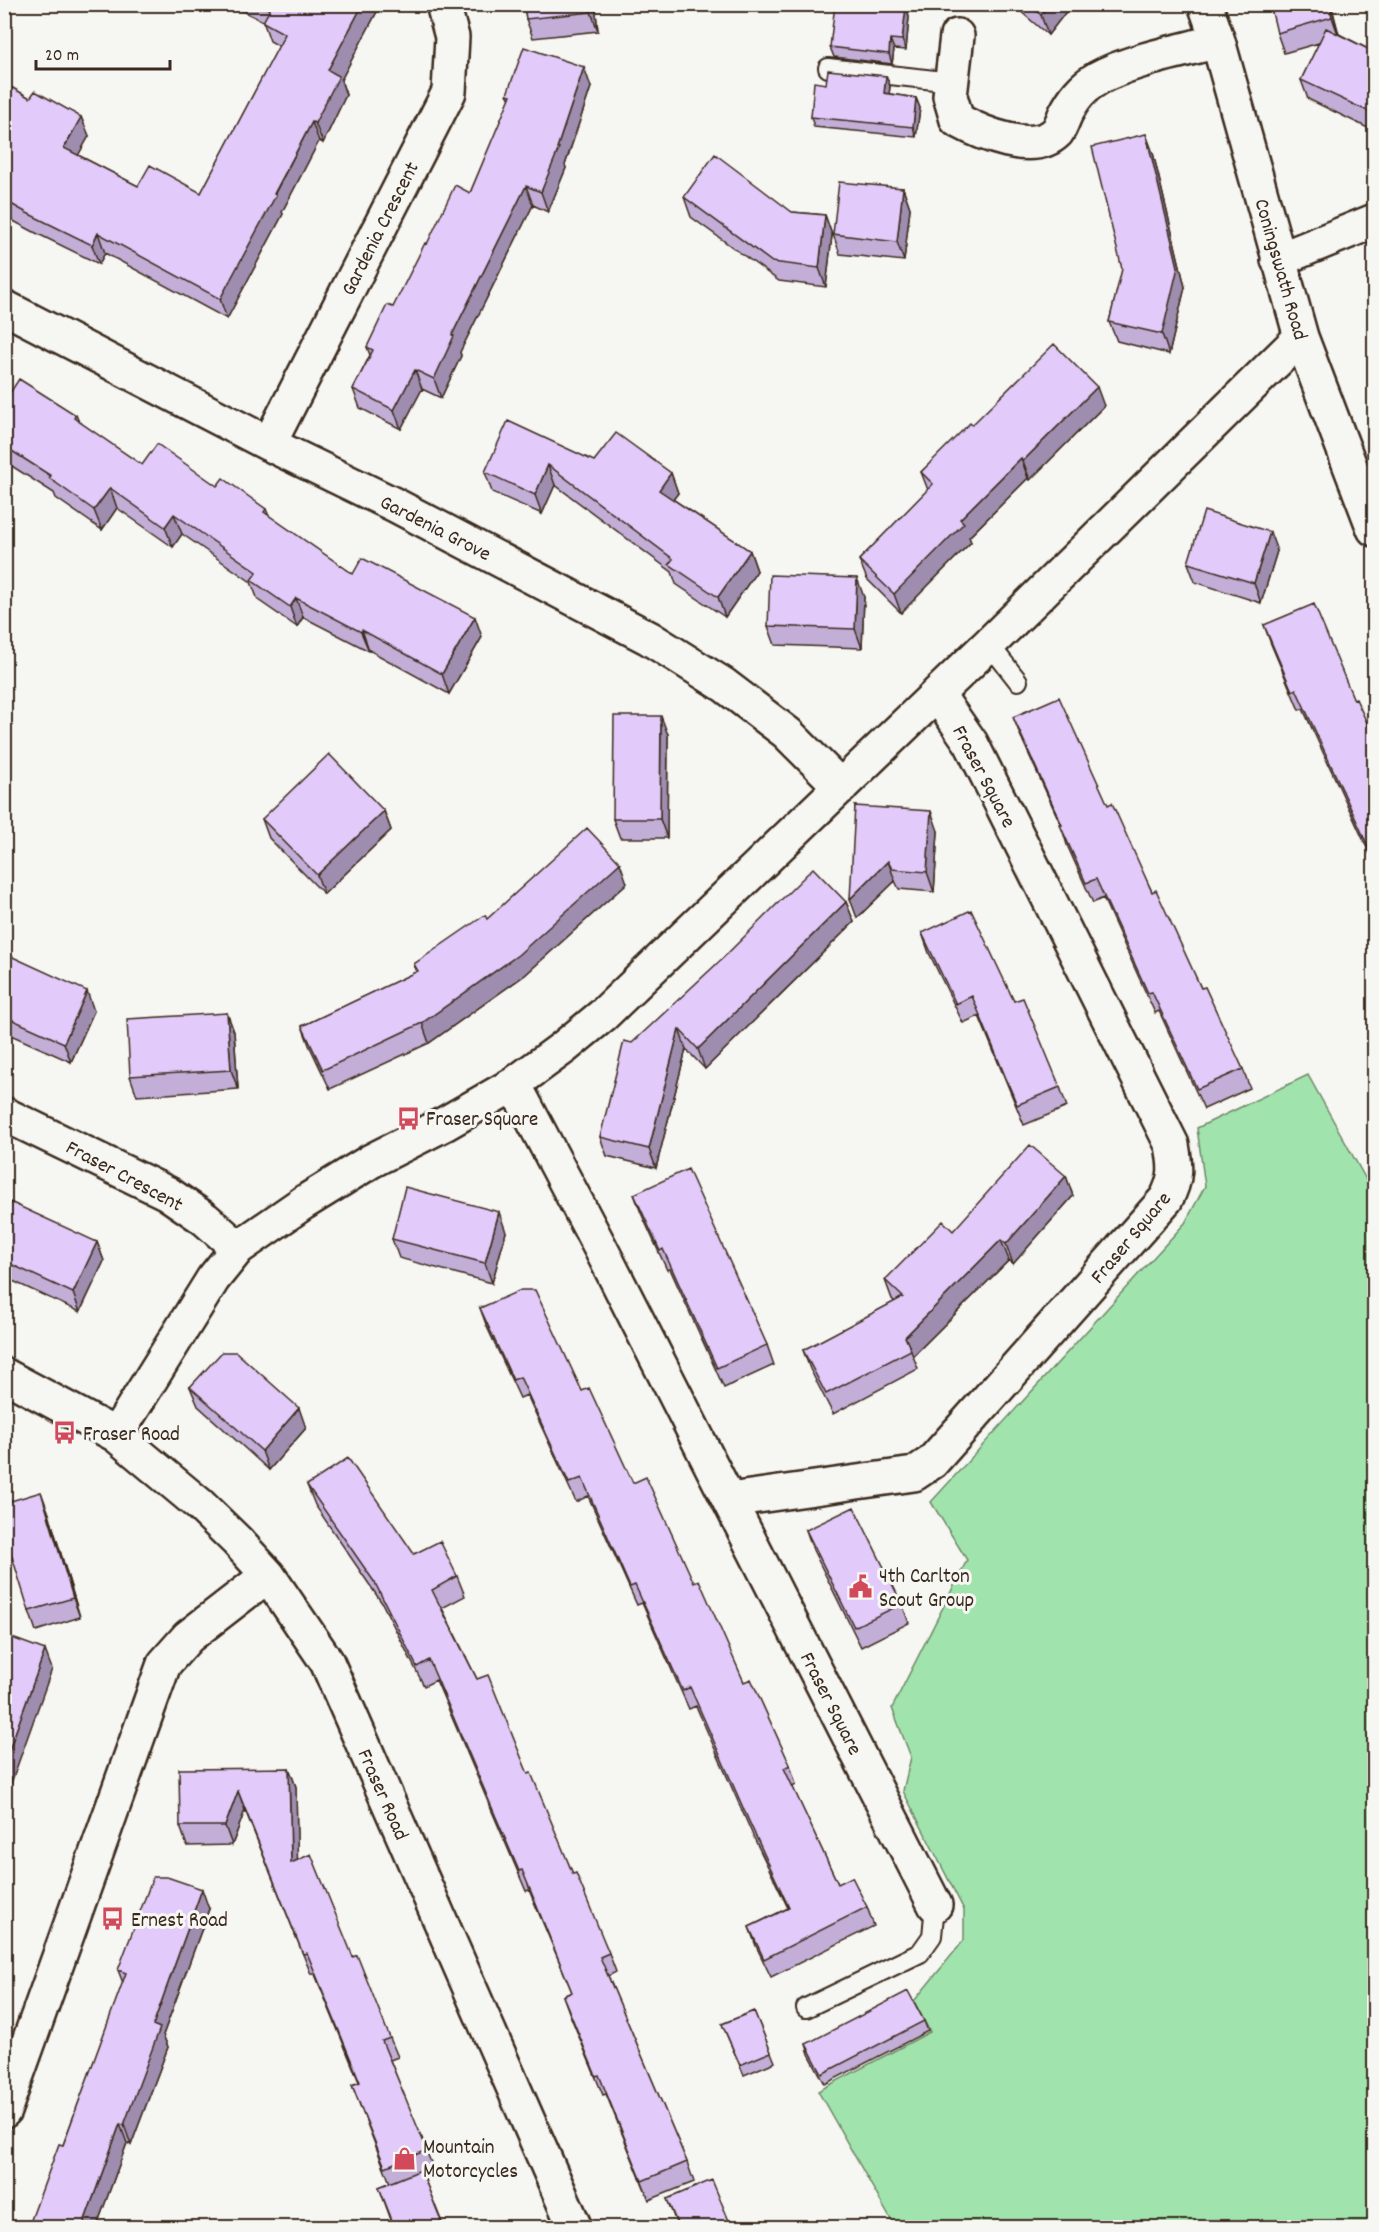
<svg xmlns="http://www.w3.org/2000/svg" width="1379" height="2232" font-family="Dekko,sans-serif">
	<rect width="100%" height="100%" fill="#f6f6f2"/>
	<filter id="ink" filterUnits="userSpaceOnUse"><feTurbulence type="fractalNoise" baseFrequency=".0167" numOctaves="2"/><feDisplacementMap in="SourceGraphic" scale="12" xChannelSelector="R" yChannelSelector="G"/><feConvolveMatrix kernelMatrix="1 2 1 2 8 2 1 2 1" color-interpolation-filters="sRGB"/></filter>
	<g filter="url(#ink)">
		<path fill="#a1e3ad" stroke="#6e8666" stroke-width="1.5" d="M1308,1075L1374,1194V2227H895L818,2091L930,2032L914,2001L964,1940V1910L903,1791L911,1757L892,1708L967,1560L931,1502L1185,1223L1205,1186L1197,1128Z"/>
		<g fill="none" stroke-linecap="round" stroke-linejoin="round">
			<defs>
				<path id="lane" d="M828,68L952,82
					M989,644L1018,681
					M806,2008L920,1953L932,1936L935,1905"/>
				<path id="street" d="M1205,4L1218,41L1301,337L1374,529
					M957,36L950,96L957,120C981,133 1033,156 1057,132C1060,128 1063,120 1065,115C1073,99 1082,87 1098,78C1131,60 1181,51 1218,41
					M1278,260L1374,221
					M4,307L269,444L395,505L649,638L724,685L787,733L841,787
					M269,444L449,92L452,37L443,4
					M514,1084L601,1249L935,1905
					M4,1114L167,1193L205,1219L238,1248
					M4,1375L116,1435L200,1505L237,1541L268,1575L327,1662L575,2228
					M116,1435L213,1279L238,1248L303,1203L371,1161L446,1123L514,1084L563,1048L603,1015L989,644L1301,337
					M729,1500L914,1474L932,1462L1166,1199C1177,1178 1176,1167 1172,1145L971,743L937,694
					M4,2111L164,1664L188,1637L268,1575"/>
			</defs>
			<use href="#lane" stroke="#3b2a1e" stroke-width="22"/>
			<use href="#street" stroke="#3b2a1e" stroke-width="38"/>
			<use href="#lane" stroke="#f6f6f2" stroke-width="18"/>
			<use href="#street" stroke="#f6f6f2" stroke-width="33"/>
		</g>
		<path fill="#c2aed7" stroke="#3b2a1e" stroke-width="1.5" d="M228,4H381L341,80L346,95L323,143L319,141L282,212L283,214L227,319L105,253L99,264L34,232L4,216V83L30,98L81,117L89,136L78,155L138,186L201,193L279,46L270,41L263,21Z
			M524,4H595L598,31L533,38L526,19Z
			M1012,4H1072L1048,35Z
			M1331,4L1339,34L1374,52V131L1308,99L1301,80L1319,43L1284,53L1277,33Z
			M906,7L909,17L906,50L894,49L892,64L834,57L830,47Z
			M886,76L890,86L889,94L916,98L920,108L916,137L814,127L811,117L826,84Z
			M591,87L565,165L566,168L548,212L533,205L460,352L461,356L441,398L422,389L401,429L360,408L353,389L370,355L367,347L470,193L510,99L507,94Z
			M1153,153L1185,287L1169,354L1117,341L1109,322Z
			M903,188L910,208L904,261L840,254L833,234Z
			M684,197L792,212L825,215L832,235L826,287L779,281L691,217Z
			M4,402L76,415L79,422L142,465L217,486L266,509L269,516L353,574L482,637L449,694L369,650V651L303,617L297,627L258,600L251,582L182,534L173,547L117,508L102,530L56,498L54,493L4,461Z
			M1104,406L1030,480L1028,478L969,537L971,542L901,613L867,579L859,560L928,490L921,472L972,425Z
			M594,461L671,473L678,493L673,499L750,551L757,571L725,617L676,584L672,572L555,485L542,514L492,492L485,472Z
			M1277,551L1261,603L1195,582L1188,563Z
			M864,597L862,648L775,645L768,626Z
			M1264,625L1354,700L1374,738V863L1303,709L1299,710L1271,644Z
			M1013,717L1108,805L1201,988L1243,1069L1250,1088L1204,1109L1159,1011L1155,1013L1103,898L1093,903L1067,845L1061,825L1021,737Z
			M668,735L667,838H620L613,819Z
			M855,806L938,831L934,892L899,889L895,881L857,918Z
			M384,811L391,830L324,894L269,838L262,819Z
			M627,883L525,975L429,1043L330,1089L309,1045L302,1026L416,972L414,964L487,919Z
			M846,902L854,922L705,1069L686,1049L656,1168L607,1156L600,1137L632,1043Z
			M922,933L1014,1001L1060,1087L1067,1107L1024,1125L979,1016L963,1023L929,953Z
			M4,953L94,1011L71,1062L4,1032Z
			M227,1013L234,1032L238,1089L137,1096L130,1076Z
			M1066,1176L1073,1196L1013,1264L1009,1260L913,1356L918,1369L833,1414L810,1369L803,1350L895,1302L892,1299L885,1280L953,1231Z
			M634,1194L767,1345L774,1365L724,1388L670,1269L667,1270L641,1213Z
			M4,1214L97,1242L104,1261L80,1312L4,1277Z
			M506,1232L492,1283L399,1258L392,1239Z
			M480,1308L582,1391L633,1483L694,1583L744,1682L790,1765L796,1784L792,1786L838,1884L867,1907L874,1926L771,1977L756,1946L749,1927L788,1908L754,1838L696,1706L689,1709L642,1603L637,1605L588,1496L576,1502L527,1395L520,1398L487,1327Z
			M190,1387L306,1428L269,1470L198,1406Z
			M307,1485L414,1554L457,1576L465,1596L442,1608L477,1679L528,1774L573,1874L609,1953L616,1972L608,1976L687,2162L694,2182L649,2200L606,2094L603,2095L570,2015L563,1996L572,1992L529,1890L526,1891L436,1680L424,1686L382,1603L315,1505Z
			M48,1511L80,1617L36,1631L29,1611Z
			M806,1530L902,1604L909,1623L861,1647L813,1550Z
			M289,1768L296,1787L297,1860L353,1957L390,2038L398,2057L390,2060L434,2170L423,2175L444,2228H394L379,2187L390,2183L352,2085L359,2082L314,1972L311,1974L245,1810L232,1845L187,1846L180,1826Z
			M209,1909L163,2035L168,2047L131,2145L127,2143L96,2228H28L63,2145L123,1983L118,1970Z
			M754,2011L775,2062L744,2075L722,2024Z
			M924,2021L928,2031L825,2084L809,2054L806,2044Z
			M667,2199L732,2228H678Z"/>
		<path fill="#9e8daf" stroke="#3b2a1e" stroke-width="1.5" d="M363,4H381L341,80L346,95L323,143L315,123L328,70Z
			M590,4H595L598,31L591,12Z
			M1049,4H1072L1048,35L1041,15Z
			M1329,4H1331L1339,37L1332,17Z
			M906,7L909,17L906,50L902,40Z
			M890,39L894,49L892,64L889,54Z
			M584,67L591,87L565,165L566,168L548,212L541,192L557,148Z
			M886,76L890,86L888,103L884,93Z
			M916,98L920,108L916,137L913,127Z
			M81,117L89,136L71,168L64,148Z
			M312,122L319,141L282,212L283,214L227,319L220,299Z
			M1146,134L1153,153L1185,287L1169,354L1162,334Z
			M526,186L533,205L460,352L461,356L441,398L434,379L452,335Z
			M903,188L910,208L904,261L897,242Z
			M825,215L832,235L826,287L819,268Z
			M98,233L105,253L99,264L92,245Z
			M415,370L422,389L401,429L394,410Z
			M1097,387L1104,406L1030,480L1023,461Z
			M1021,458L1028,478L969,537L971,542L901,613L894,594L960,519Z
			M548,465L555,485L542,514L535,495Z
			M671,473L678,493L666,509L659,490Z
			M110,488L117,508L102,530L94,510Z
			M174,514L182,534L173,547L165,527Z
			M1270,532L1277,551L1261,603L1254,583Z
			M750,551L757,571L725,617L718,597Z
			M857,578L864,597L862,648L855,629Z
			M296,598L303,617L297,627L290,607Z
			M475,617L482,637L449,694L442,674Z
			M362,630L369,650V651L361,632Z
			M661,716L668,735L667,838L660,819Z
			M384,811L391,830L324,894L317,875Z
			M931,811L938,831L934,892L927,872Z
			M888,861L895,881L857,918L850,899Z
			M620,863L627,883L525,975L429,1043L422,1023Z
			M846,902L854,922L705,1069L698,1049Z
			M87,991L94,1011L71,1062L64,1043Z
			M227,1013L234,1032L238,1089L231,1070Z
			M679,1029L686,1049L656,1168L649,1149Z
			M1066,1176L1073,1196L1013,1264L1006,1244Z
			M499,1212L506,1232L492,1283L485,1263Z
			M1001,1240L1009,1260L913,1356L905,1337Z
			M97,1242L104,1261L80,1312L73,1293Z
			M299,1408L306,1428L269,1470L262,1451Z
			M41,1492L48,1511L80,1617L73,1598Z
			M45,1650L52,1669L4,1803V1764Z
			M289,1768L296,1787L298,1883L291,1863Z
			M238,1791L245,1810L232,1845L225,1826Z
			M202,1889L209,1909L163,2035L168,2047L131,2145L124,2125L153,2025Z
			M120,2124L127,2143L96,2228H82Z"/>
		<path fill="#e2cafa" stroke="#3b2a1e" stroke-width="1.5" d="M261,4H363L328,70L339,76L315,123L312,122L274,194L276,195L220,299L98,233L92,245L27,213L4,200V83L30,98L35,91L81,117L64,148L138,186L150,165L201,193L285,34L263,22L270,9Z
			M524,4H590L591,12L526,19Z
			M835,4H882L906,7L902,40L890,39L889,54L830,47Z
			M1028,4H1049L1041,15Z
			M1270,4H1329L1332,17L1277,33Z
			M1326,28L1374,52V114L1301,80Z
			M524,47L584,67L557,148H559L541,192L526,186L452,335L454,336L434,379L415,370L394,410L353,389L373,350L367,347L387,305L393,307L425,243L427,244L455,185L470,193L511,95L507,94Z
			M828,70L886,76L884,93L916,98L913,127L811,117L814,82L826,84Z
			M1146,134L1178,267L1162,334L1109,322L1122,269L1092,147Z
			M715,154L792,212L825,215L819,268L772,262L684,197Z
			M839,182L903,188L897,242L833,234Z
			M1054,344L1097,387L1023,461L1021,458L960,519L964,523L894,594L859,560L933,484L921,472L970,423L972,425Z
			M19,379L76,415L74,418L142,465L157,444L217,486L223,478L266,509L264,512L353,574L362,558L475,617L442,674L362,630L361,632L296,598L290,607L251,580L257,572L174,514L165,527L110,488L94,510L49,478L51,476L4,446V402Z
			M508,421L594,461L616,433L671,473L659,490L750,551L718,597L669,564L673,559L548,465L535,495L485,472Z
			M1204,511L1270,532L1254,583L1188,563Z
			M770,575L857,578L855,629L768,626Z
			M1314,604L1354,700L1356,699L1374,738V859L1296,689L1292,691L1264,625Z
			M1059,697L1108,805L1112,803L1152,892L1156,890L1201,988L1205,987L1243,1069L1197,1089L1152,992L1148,993L1096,879L1086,883L1060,825H1062L1013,717Z
			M614,716H661L660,819H613Z
			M329,754L384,811L317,875L262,819Z
			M855,806L931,811L927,872L892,869L888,861L850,899Z
			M587,828L620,863L518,955L422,1023L323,1070L302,1026L418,971L414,964L485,915L487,919Z
			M813,868L846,902L698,1049L679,1029L649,1149L600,1137L624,1041L632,1043L724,957Z
			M971,910L1014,1001L1023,998L1060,1087L1017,1105L972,996L956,1004L922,933Z
			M4,953L87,991L64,1043L4,1016Z
			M227,1013L231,1070L130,1076L127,1019Z
			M1030,1145L1066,1176L1006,1244L1001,1240L905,1337L911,1350L826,1394L803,1350L903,1297L885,1280L943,1221L953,1231Z
			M688,1169L767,1345L717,1368L663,1249L660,1251L634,1194Z
			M405,1187L499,1212L485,1263L392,1239Z
			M10,1202L97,1242L73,1293L4,1261V1214Z
			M521,1290H535L582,1391L589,1388L633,1483L646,1477L694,1583L699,1580L744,1682L751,1679L790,1765L784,1768L838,1884L852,1877L867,1907L764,1959L749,1927L789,1908L748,1819L690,1687L683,1691L635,1585L630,1587L582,1478L569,1483L520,1377L513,1380L480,1308Z
			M222,1352H236L299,1408L262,1451L190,1387Z
			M348,1458L414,1554L440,1541L457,1576L432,1590L477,1679L488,1675L528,1774L531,1773L573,1874L576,1873L609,1953L600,1957L687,2162L642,2181L599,2075L596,2076L563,1996L572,1992L522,1870L519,1871L429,1660L417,1667L375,1583L307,1485Z
			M41,1492L73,1598L29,1611L4,1531V1503Z
			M854,1507L902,1604L854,1627L806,1530Z
			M4,1635L45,1650L4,1764Z
			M289,1768L291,1863L311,1854L353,1957L357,1955L390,2038L382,2041L427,2150L385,2167L352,2085L360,2082L307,1953L303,1954L238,1791L225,1826H180L179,1769Z
			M153,1877H167L202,1889L153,2025L160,2028L124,2125L120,2124L82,2228H28L59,2144L63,2145L126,1973L118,1970Z
			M908,1991L924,2021L822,2074L806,2044Z
			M754,2011L771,2052L740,2065L722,2024Z
			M421,2170L444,2228H395L379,2187Z
			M712,2180L732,2228H679L667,2199Z"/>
	</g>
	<defs>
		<symbol id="bus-bare" viewBox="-9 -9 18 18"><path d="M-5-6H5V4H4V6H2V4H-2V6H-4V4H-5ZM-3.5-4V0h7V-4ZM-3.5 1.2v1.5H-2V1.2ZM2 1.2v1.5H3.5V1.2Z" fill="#d1495b" stroke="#f6f6f2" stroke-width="2.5" paint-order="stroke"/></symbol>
		<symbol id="civic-bare" viewBox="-9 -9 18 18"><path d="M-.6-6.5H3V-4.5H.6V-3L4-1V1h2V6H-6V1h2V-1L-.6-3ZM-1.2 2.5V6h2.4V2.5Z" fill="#d1495b" stroke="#f6f6f2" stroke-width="2.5" paint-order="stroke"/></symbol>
		<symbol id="shop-bare" viewBox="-9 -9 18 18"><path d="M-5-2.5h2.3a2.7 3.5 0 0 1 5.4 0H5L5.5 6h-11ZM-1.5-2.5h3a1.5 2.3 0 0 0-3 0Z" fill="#d1495b" stroke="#f6f6f2" stroke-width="2.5" paint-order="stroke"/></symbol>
	</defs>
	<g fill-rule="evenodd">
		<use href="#bus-bare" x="392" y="1102" width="33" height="33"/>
		<use href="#bus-bare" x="48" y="1416" width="33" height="33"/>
		<use href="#civic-bare" x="844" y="1570" width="33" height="33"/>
		<use href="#bus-bare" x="96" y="1902" width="33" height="33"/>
		<use href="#shop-bare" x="388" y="2142" width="33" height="33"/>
	</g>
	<g text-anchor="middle" stroke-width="6" stroke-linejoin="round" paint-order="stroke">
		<g font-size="21" fill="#3b2a1e" stroke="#f6f6f2">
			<text transform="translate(379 228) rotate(-63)" y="7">Gardenia Crescent</text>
			<text transform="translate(1282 269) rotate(74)" y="7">Coningswath Road</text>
			<text transform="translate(436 527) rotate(27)" y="7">Gardenia Grove</text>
			<text transform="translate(985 776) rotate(62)" y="7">Fraser Square</text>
			<text transform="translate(125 1175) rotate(28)" y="7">Fraser Crescent</text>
			<text transform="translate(1130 1237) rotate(-50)" y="7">Fraser Square</text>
			<text transform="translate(832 1703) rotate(63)" y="7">Fraser Square</text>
			<text transform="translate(384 1794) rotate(66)" y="7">Fraser Road</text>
		</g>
		<g font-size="21" fill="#3b2a1e" stroke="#f6f6f2" text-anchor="start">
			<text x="426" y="1125">Fraser Square</text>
			<text x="83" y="1440">Fraser Road</text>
			<text x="879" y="1582">4th Carlton<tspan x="879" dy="24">Scout Group</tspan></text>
			<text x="131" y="1926">Ernest Road</text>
			<text x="423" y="2153">Mountain<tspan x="423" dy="24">Motorcycles</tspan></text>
		</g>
	</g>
	<rect width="1379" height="2232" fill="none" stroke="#f6f6f2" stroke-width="24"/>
	<rect x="12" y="12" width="1355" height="2208" fill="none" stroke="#3b2a1e" stroke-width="2" filter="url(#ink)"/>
	<path d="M36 60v9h134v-9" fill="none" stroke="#3b2a1e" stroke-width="3"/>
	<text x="45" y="60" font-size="18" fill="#3b2a1e" stroke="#f6f6f2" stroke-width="4.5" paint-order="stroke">20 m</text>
</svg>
